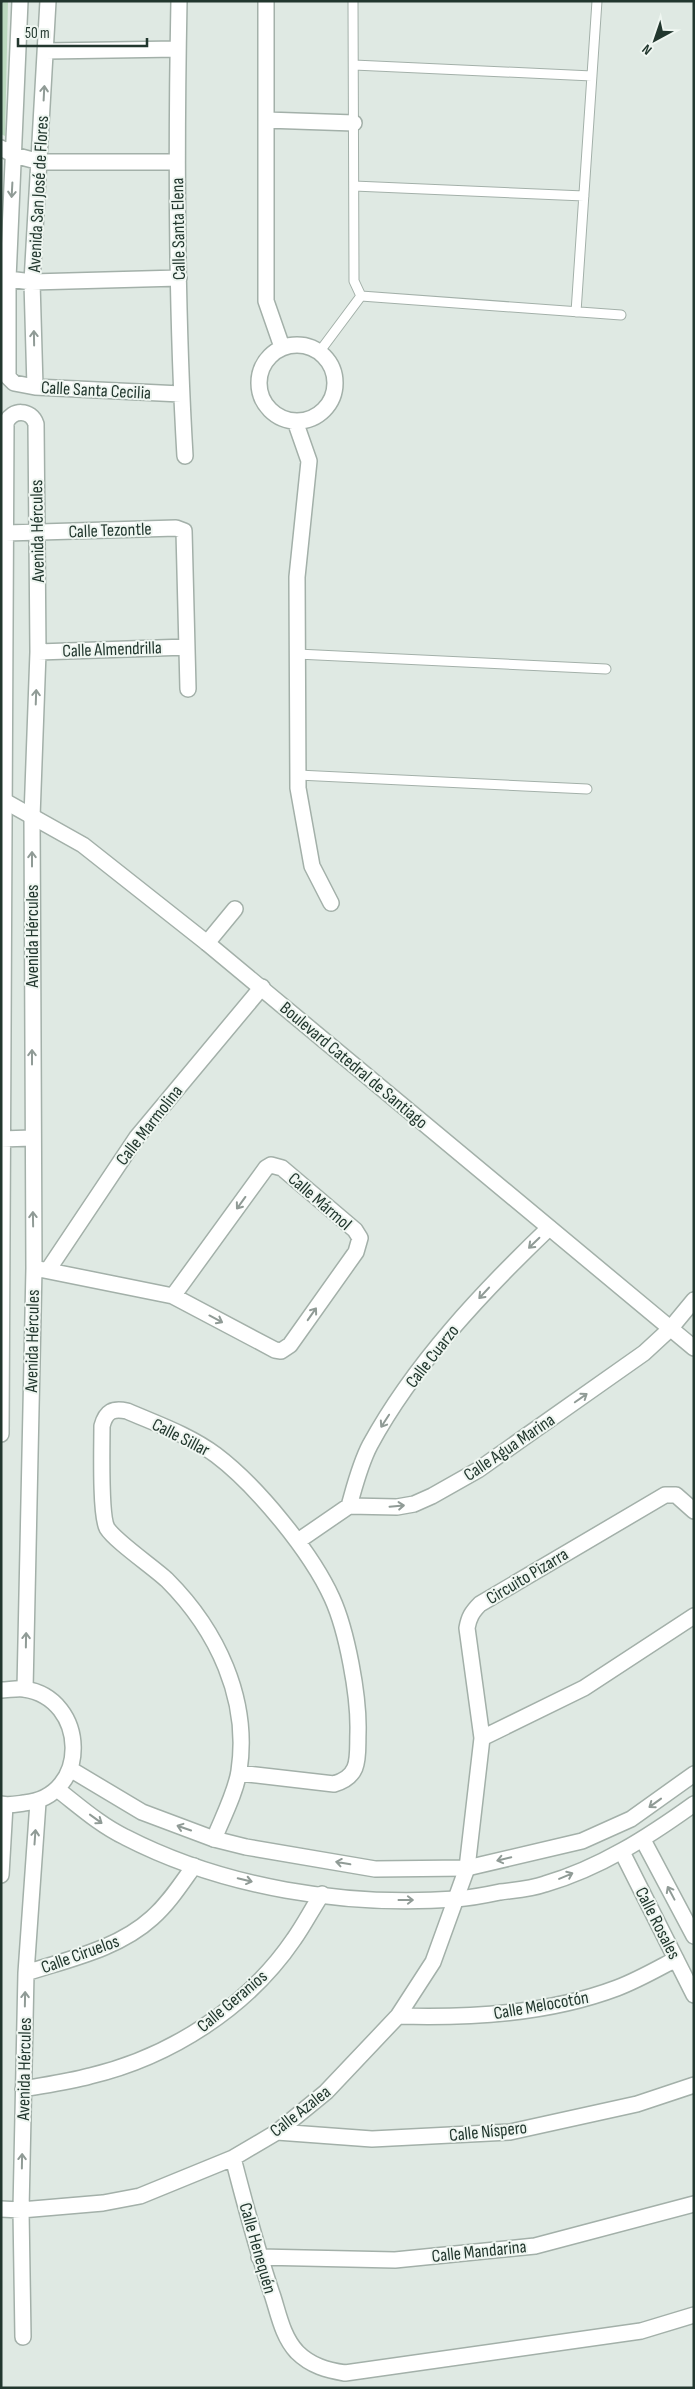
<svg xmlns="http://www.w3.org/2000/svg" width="695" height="2389" font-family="'Sofia Sans Condensed',sans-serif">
	<rect width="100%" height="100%" fill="#dfe9e3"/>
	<path fill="#bad8be" d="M1,1H8L5,136L1,134Z"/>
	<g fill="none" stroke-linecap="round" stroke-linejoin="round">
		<defs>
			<path id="service" d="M353,1L354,281L361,296
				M354,65L592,76
				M354,186L584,196
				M361,296L621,315
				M576,312L597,1
				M320,351L361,296
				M297,654L606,669
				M298,775L587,789"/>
			<path id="minor" d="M20,1L8,279V377L14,383L35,387L181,394
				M179,1C176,153 176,305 185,456
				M266,1V301L282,347
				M46,51L178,49
				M266,120L354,123
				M1,148L14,155L40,162H176
				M1,275L8,279L32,282L179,278
				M259 383a38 38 0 1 1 76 0a38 38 0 1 1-76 0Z
				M35,387L32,282L48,1
				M295,421L309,461L297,577L298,788L312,866L331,903
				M6,533L176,528L184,531L188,689
				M38,652L187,647
				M207,943L235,909
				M1,1139L32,1138
				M34,1268L173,1296L275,1350L281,1351L290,1345L356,1252L360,1238L355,1230L282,1168L271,1165L266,1168L173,1296
				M48,1270L137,1137L262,987
				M1,1434L6,423C12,409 31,409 36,424L38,652L32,817L34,1268L25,1689
				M349,1506C355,1485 360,1464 370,1445C414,1364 483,1291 549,1228
				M298,1541L349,1506L397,1507L414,1504L432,1496L478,1470L644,1353L670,1329L694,1300
				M482,1738L584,1688L694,1616
				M214,1839C222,1819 236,1792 239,1771C250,1699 217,1630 167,1580C153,1567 115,1541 107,1528C100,1515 102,1445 102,1426C106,1411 113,1408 127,1411C157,1424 189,1435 216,1455C257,1486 311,1552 332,1598C347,1631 359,1696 358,1732C357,1756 362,1776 334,1784L239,1773
				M643,1840L694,1936
				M622,1852L694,1995
				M1,1875L5,1805
				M26,1973C69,1959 118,1949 152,1918C169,1903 181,1884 194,1866
				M398,2016C471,2018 548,2014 617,1988C638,1980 657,1969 676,1959
				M23,2089C45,2085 68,2082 90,2076C170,2057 247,2008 294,1939C304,1925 312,1909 322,1894
				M277,2132L372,2139L510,2132L637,2104L694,2085
				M233,2158C245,2204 257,2251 273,2297C279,2316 283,2337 297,2352C311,2366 327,2370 345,2373L641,2331L694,2315
				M1,2209L21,2210L103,2203L140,2196L233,2158L277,2132L326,2092L398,2016L433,1962L467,1868L482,1738L467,1628C469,1617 472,1612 480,1604L665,1495H676L694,1511
				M259,2257L395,2260L535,2246L694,2204
				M23,2337L21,2210L26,1973L38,1802"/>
			<path id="tertiary" d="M1,799L83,845L207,943L694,1348
				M1,1690C8,1690 17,1688 24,1689C88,1698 91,1797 24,1803C17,1804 8,1806 1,1804
				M70,1769L142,1812L214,1839L246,1847L375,1869L467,1868L582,1841L631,1819L694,1774
				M57,1789C79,1806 100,1825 125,1837C224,1888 345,1907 456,1899C471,1898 486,1895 500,1892C515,1890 531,1889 545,1884C600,1868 648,1837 694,1804"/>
		</defs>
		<use href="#service" stroke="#a3b0a9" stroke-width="11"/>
		<use href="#minor" stroke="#a3b0a9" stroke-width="18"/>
		<use href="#tertiary" stroke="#a3b0a9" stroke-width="18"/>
		<path stroke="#83a998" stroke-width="3" stroke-dasharray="2.5 4" stroke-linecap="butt" d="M1,2L2,1"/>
		<use href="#service" stroke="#fff" stroke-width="9"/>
		<use href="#minor" stroke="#fff" stroke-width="15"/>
		<use href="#tertiary" stroke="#fff" stroke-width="15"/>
	</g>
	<defs><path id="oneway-shaft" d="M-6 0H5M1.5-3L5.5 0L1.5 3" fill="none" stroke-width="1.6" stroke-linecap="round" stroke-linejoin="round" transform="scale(1.25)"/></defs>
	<g stroke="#909b96">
		<use href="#oneway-shaft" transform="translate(44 93) rotate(-87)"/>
		<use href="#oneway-shaft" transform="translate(12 190) rotate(93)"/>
		<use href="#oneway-shaft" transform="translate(34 338) rotate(-91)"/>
		<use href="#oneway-shaft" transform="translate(36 697) rotate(-88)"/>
		<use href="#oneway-shaft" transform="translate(32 859) rotate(-90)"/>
		<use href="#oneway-shaft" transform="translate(32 1057) rotate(-90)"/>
		<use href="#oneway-shaft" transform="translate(241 1203) rotate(126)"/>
		<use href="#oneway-shaft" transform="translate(33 1219) rotate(-91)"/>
		<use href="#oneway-shaft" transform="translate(534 1243) rotate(136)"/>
		<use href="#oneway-shaft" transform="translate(484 1293) rotate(133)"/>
		<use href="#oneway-shaft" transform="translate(312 1314) rotate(-55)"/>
		<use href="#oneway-shaft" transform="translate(216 1319) rotate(28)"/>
		<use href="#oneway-shaft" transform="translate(581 1398) rotate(-35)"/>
		<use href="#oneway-shaft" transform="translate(385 1421) rotate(123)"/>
		<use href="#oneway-shaft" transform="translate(397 1506) rotate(-5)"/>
		<use href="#oneway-shaft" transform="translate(26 1640) rotate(-89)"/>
		<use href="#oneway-shaft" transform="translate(655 1803) rotate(144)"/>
		<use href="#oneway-shaft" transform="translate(96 1819) rotate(36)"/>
		<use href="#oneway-shaft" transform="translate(184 1828) rotate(-161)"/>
		<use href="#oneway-shaft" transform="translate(35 1837) rotate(-86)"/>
		<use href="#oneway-shaft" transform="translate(504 1859) rotate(166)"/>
		<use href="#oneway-shaft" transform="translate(343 1863) rotate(-170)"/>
		<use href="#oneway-shaft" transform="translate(566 1876) rotate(-23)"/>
		<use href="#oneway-shaft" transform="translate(245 1880) rotate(13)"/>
		<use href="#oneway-shaft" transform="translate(671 1893) rotate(-118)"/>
		<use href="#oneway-shaft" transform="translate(406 1900)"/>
		<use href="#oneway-shaft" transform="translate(25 1999) rotate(-89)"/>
		<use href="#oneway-shaft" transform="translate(22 2161) rotate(-89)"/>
	</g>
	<g text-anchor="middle" stroke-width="4" stroke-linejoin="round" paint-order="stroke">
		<g font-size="18" fill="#22372e" stroke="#eff6f1">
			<text transform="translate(38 194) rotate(-87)" y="6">Avenida San José de Flores</text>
			<text transform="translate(178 229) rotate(-91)" y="6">Calle Santa Elena</text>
			<text transform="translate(96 390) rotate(3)" y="6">Calle Santa Cecilia</text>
			<text transform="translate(110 530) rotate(-2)" y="6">Calle Tezontle</text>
			<text transform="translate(37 531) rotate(-91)" y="6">Avenida Hércules</text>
			<text transform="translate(112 649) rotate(-2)" y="6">Calle Almendrilla</text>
			<text transform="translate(32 936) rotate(-90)" y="6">Avenida Hércules</text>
			<text transform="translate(354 1065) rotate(40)" y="6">Boulevard Catedral de Santiago</text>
			<text transform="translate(149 1125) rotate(-52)" y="6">Calle Marmolina</text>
			<text transform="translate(320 1201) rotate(41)" y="6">Calle Mármol</text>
			<text transform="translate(32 1341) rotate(-89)" y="6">Avenida Hércules</text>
			<text transform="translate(432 1356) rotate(-52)" y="6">Calle Cuarzo</text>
			<text transform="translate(181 1437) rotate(27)" y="6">Calle Sillar</text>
			<text transform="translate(509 1447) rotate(-34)" y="6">Calle Agua Marina</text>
			<text transform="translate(527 1576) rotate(-31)" y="6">Circuito Pizarra</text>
			<text transform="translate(658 1923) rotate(63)" y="6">Calle Rosales</text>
			<text transform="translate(80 1954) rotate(-20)" y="6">Calle Ciruelos</text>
			<text transform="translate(232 2001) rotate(-40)" y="6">Calle Geranios</text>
			<text transform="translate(541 2005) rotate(-10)" y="6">Calle Melocotón</text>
			<text transform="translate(24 2069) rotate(-89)" y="6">Avenida Hércules</text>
			<text transform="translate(300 2111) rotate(-38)" y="6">Calle Azalea</text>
			<text transform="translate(488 2131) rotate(-6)" y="6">Calle Níspero</text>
			<text transform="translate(258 2248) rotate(74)" y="6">Calle Henequén</text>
			<text transform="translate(479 2251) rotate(-6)" y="6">Calle Mandarina</text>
		</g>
	</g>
	<rect width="695" height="2389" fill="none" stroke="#22372e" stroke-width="5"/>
	<g transform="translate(655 40) rotate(220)" stroke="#eff6f1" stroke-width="4" paint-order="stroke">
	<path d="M0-4L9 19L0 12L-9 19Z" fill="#22372e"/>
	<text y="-8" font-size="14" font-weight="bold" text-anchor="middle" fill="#22372e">N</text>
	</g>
	<path d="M18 38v8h129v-8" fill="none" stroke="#22372e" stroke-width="2.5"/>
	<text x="25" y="38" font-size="15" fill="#22372e" stroke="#eff6f1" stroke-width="4" paint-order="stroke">50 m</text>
</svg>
